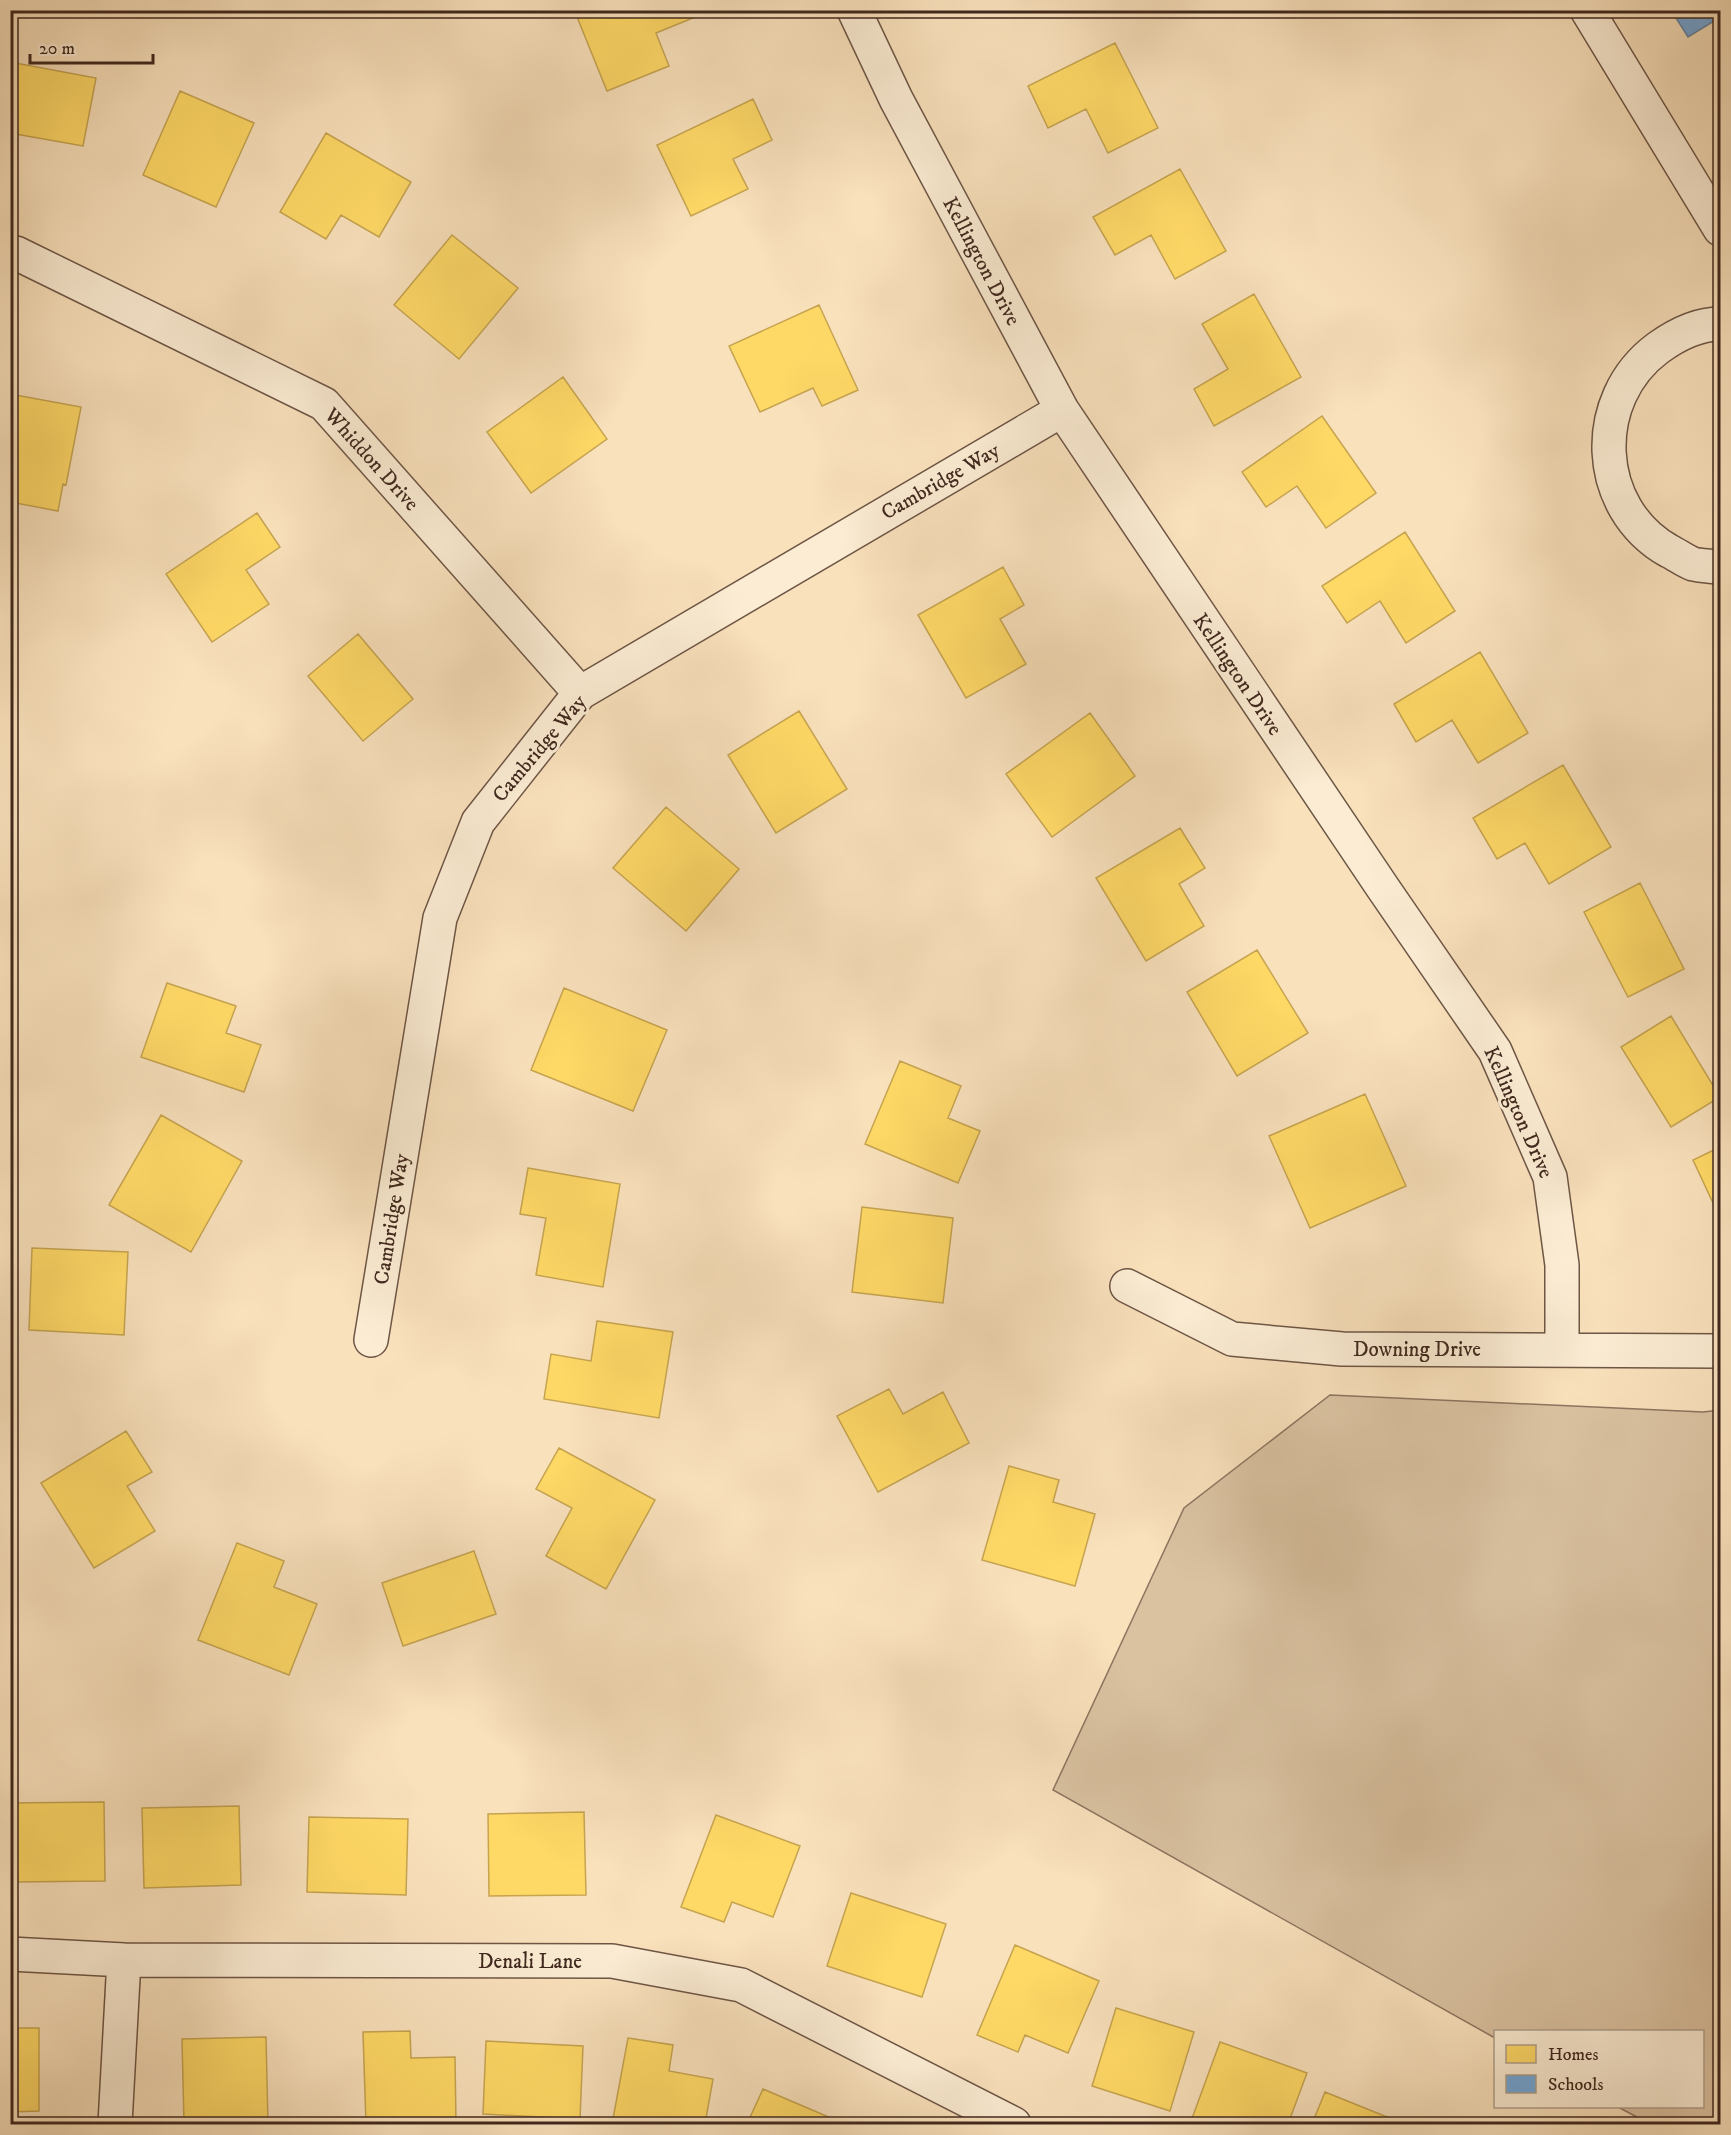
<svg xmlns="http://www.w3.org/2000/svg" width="1731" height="2135" font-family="'IM FELL DW Pica',serif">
	<rect width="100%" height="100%" fill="#f9e1bc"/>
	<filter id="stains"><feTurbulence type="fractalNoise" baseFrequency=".00333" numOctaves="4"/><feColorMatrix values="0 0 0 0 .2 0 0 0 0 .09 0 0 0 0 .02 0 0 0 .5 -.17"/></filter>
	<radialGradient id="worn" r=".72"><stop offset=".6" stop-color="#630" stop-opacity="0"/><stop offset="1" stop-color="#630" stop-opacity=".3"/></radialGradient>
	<path fill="#dac2a1" stroke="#8d7560" stroke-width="1.5" d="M1330,1395L1703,1412L1720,1410V2124H1650L1618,2107L1702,2106V2032H1496L1495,2038L1053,1790L1184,1508Z"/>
	<path fill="#ffd966" stroke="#c6a450" stroke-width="1.5" d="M593,10H709L710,11L656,33L669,66L607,91L577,17Z
		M1115,43L1158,128L1108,153L1086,109L1048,128L1028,86Z
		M10,62L96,78L83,146L10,133Z
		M180,91L254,123L216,207L143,175Z
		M753,99L772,140L733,159L748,189L691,216L657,145Z
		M326,133L411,182L379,237L341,215L326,239L280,212Z
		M1180,169L1226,251L1175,279L1151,235L1115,255L1093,217Z
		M452,235L518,288L459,359L394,305Z
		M1254,294L1301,377L1214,426L1194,389L1228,369L1202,324Z
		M819,305L858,390L822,406L813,388L760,412L729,346Z
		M563,377L607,439L531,493L487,432Z
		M10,394L81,407L66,485L63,484L58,511L10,502Z
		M1322,416L1376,493L1326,528L1297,486L1266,507L1242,472Z
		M257,513L280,547L246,570L269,604L212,642L166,574Z
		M1405,532L1455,611L1406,643L1380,601L1347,623L1322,586Z
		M1003,567L1024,605L1000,619L1026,664L966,698L918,615Z
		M358,634L413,699L363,741L308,676Z
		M1480,652L1528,733L1478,763L1452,720L1416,742L1394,704Z
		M799,711L847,789L776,833L728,755Z
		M1090,713L1135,776L1052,837L1006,774Z
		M1563,765L1611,847L1549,884L1525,843L1497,859L1473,818Z
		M666,807L739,869L686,931L613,868Z
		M1180,828L1205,868L1179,884L1204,926L1146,961L1096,878Z
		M1640,883L1684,969L1628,997L1584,912Z
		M1257,950L1308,1033L1237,1076L1187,992Z
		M167,983L236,1006L226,1033L261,1045L244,1092L141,1057Z
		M564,988L667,1030L633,1111L531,1070Z
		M1671,1016L1720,1097L1671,1127L1621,1047Z
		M900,1061L961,1086L948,1118L980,1131L958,1183L865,1144Z
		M1365,1094L1406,1186L1310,1228L1269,1136Z
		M161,1115L242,1161L191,1252L109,1205Z
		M1720,1147V1218L1693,1160Z
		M528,1168L620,1184L603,1287L536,1275L546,1218L520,1214Z
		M862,1207L953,1218L943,1303L852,1292Z
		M32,1248L128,1252L124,1335L29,1330Z
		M597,1321L673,1332L659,1418L544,1399L551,1354L591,1361Z
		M889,1389L903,1414L943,1392L969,1443L878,1492L837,1416Z
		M126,1431L152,1472L127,1486L155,1531L94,1568L41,1483Z
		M559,1448L655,1500L606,1589L546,1556L572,1508L536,1489Z
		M1009,1466L1059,1480L1053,1502L1095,1514L1075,1586L982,1560Z
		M237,1543L284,1561L274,1587L317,1604L289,1675L198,1640Z
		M474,1551L496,1614L403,1646L382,1583Z
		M104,1802L105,1881L10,1882V1803Z
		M239,1806L241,1885L144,1888L142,1808Z
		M584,1812L586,1895L489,1896L488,1814Z
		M716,1815L800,1846L773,1917L732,1902L724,1922L681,1907Z
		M309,1817L408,1819L406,1895L307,1892Z
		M851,1893L946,1924L922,1997L827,1966Z
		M1015,1945L1099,1981L1068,2053L1025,2035L1018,2052L977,2035Z
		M1116,2008L1194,2032L1170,2111L1092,2086Z
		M10,2028H39V2111L10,2112Z
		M410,2031L411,2058L455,2057L456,2124H366L363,2032Z
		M266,2037L268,2124H184L182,2039Z
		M628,2038L673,2045L669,2071L713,2079L705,2124H612Z
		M486,2041L583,2046L580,2119L483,2114Z
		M1220,2042L1307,2073L1288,2124H1190Z
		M763,2089L845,2124H747Z
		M1325,2092L1392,2119L1390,2124H1312Z"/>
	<path fill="#6fa8dc" stroke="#6182a3" stroke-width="1.5" d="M1671,10H1720V32L1714,21L1688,37Z"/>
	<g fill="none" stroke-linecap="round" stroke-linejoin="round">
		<defs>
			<path id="minor" d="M854,10L896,99L1062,410L1383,888L1495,1051L1550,1177L1562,1265V1350
				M1587,10L1720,229
				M10,253H16L324,404L580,693
				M1720,324C1698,324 1676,335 1658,348C1589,399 1593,508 1669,551C1677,555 1685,561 1693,564C1702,566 1712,566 1720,568
				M1127,1286L1232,1339L1342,1349L1720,1351
				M371,1340L440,918L478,822L580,693L1062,410
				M10,1954L124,1960L612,1961L741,1985L1014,2124
				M115,2124L124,1960"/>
		</defs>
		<use href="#minor" stroke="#6e5646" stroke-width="36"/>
		<use href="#minor" stroke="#fbecd3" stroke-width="33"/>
	</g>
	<g text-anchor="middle" stroke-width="6" stroke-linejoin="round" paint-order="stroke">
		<g font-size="21" fill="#40281e" stroke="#fbecd3">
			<text transform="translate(982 261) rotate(62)" y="7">Kellington Drive</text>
			<text transform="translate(372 459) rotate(48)" y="7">Whiddon Drive</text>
			<text transform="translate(940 481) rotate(-30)" y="7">Cambridge Way</text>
			<text transform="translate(1238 674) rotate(56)" y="7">Kellington Drive</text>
			<text transform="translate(539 748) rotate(-50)" y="7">Cambridge Way</text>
			<text transform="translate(1519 1112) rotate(66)" y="7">Kellington Drive</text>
			<text transform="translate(391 1219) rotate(-81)" y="7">Cambridge Way</text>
			<text x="1417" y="1356">Downing Drive</text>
			<text x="530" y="1968">Denali Lane</text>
		</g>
	</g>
	<rect width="1731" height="2135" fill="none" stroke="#f9e1bc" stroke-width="36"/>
	<rect x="12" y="12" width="1707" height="2111" fill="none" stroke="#40281e" stroke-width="3"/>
	<rect x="18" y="18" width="1695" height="2099" fill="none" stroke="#40281e" stroke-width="1.5"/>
	<rect x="1494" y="2030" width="210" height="78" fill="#fbecd3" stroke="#b09e8b" stroke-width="1.5"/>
	<rect x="1506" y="2045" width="30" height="18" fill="#ffd966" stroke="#b09e8b" stroke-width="1.5"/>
	<text x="1548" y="2060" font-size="18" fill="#40281e">Homes</text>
	<rect x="1506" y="2075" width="30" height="18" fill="#6fa8dc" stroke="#b09e8b" stroke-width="1.5"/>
	<text x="1548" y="2090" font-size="18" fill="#40281e">Schools</text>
	<path d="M30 54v9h123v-9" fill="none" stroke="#40281e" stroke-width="3"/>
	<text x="39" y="54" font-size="18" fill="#40281e" stroke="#fbecd3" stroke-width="4.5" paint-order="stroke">20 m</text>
	<rect width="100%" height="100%" filter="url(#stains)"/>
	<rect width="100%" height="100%" fill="url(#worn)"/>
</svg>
